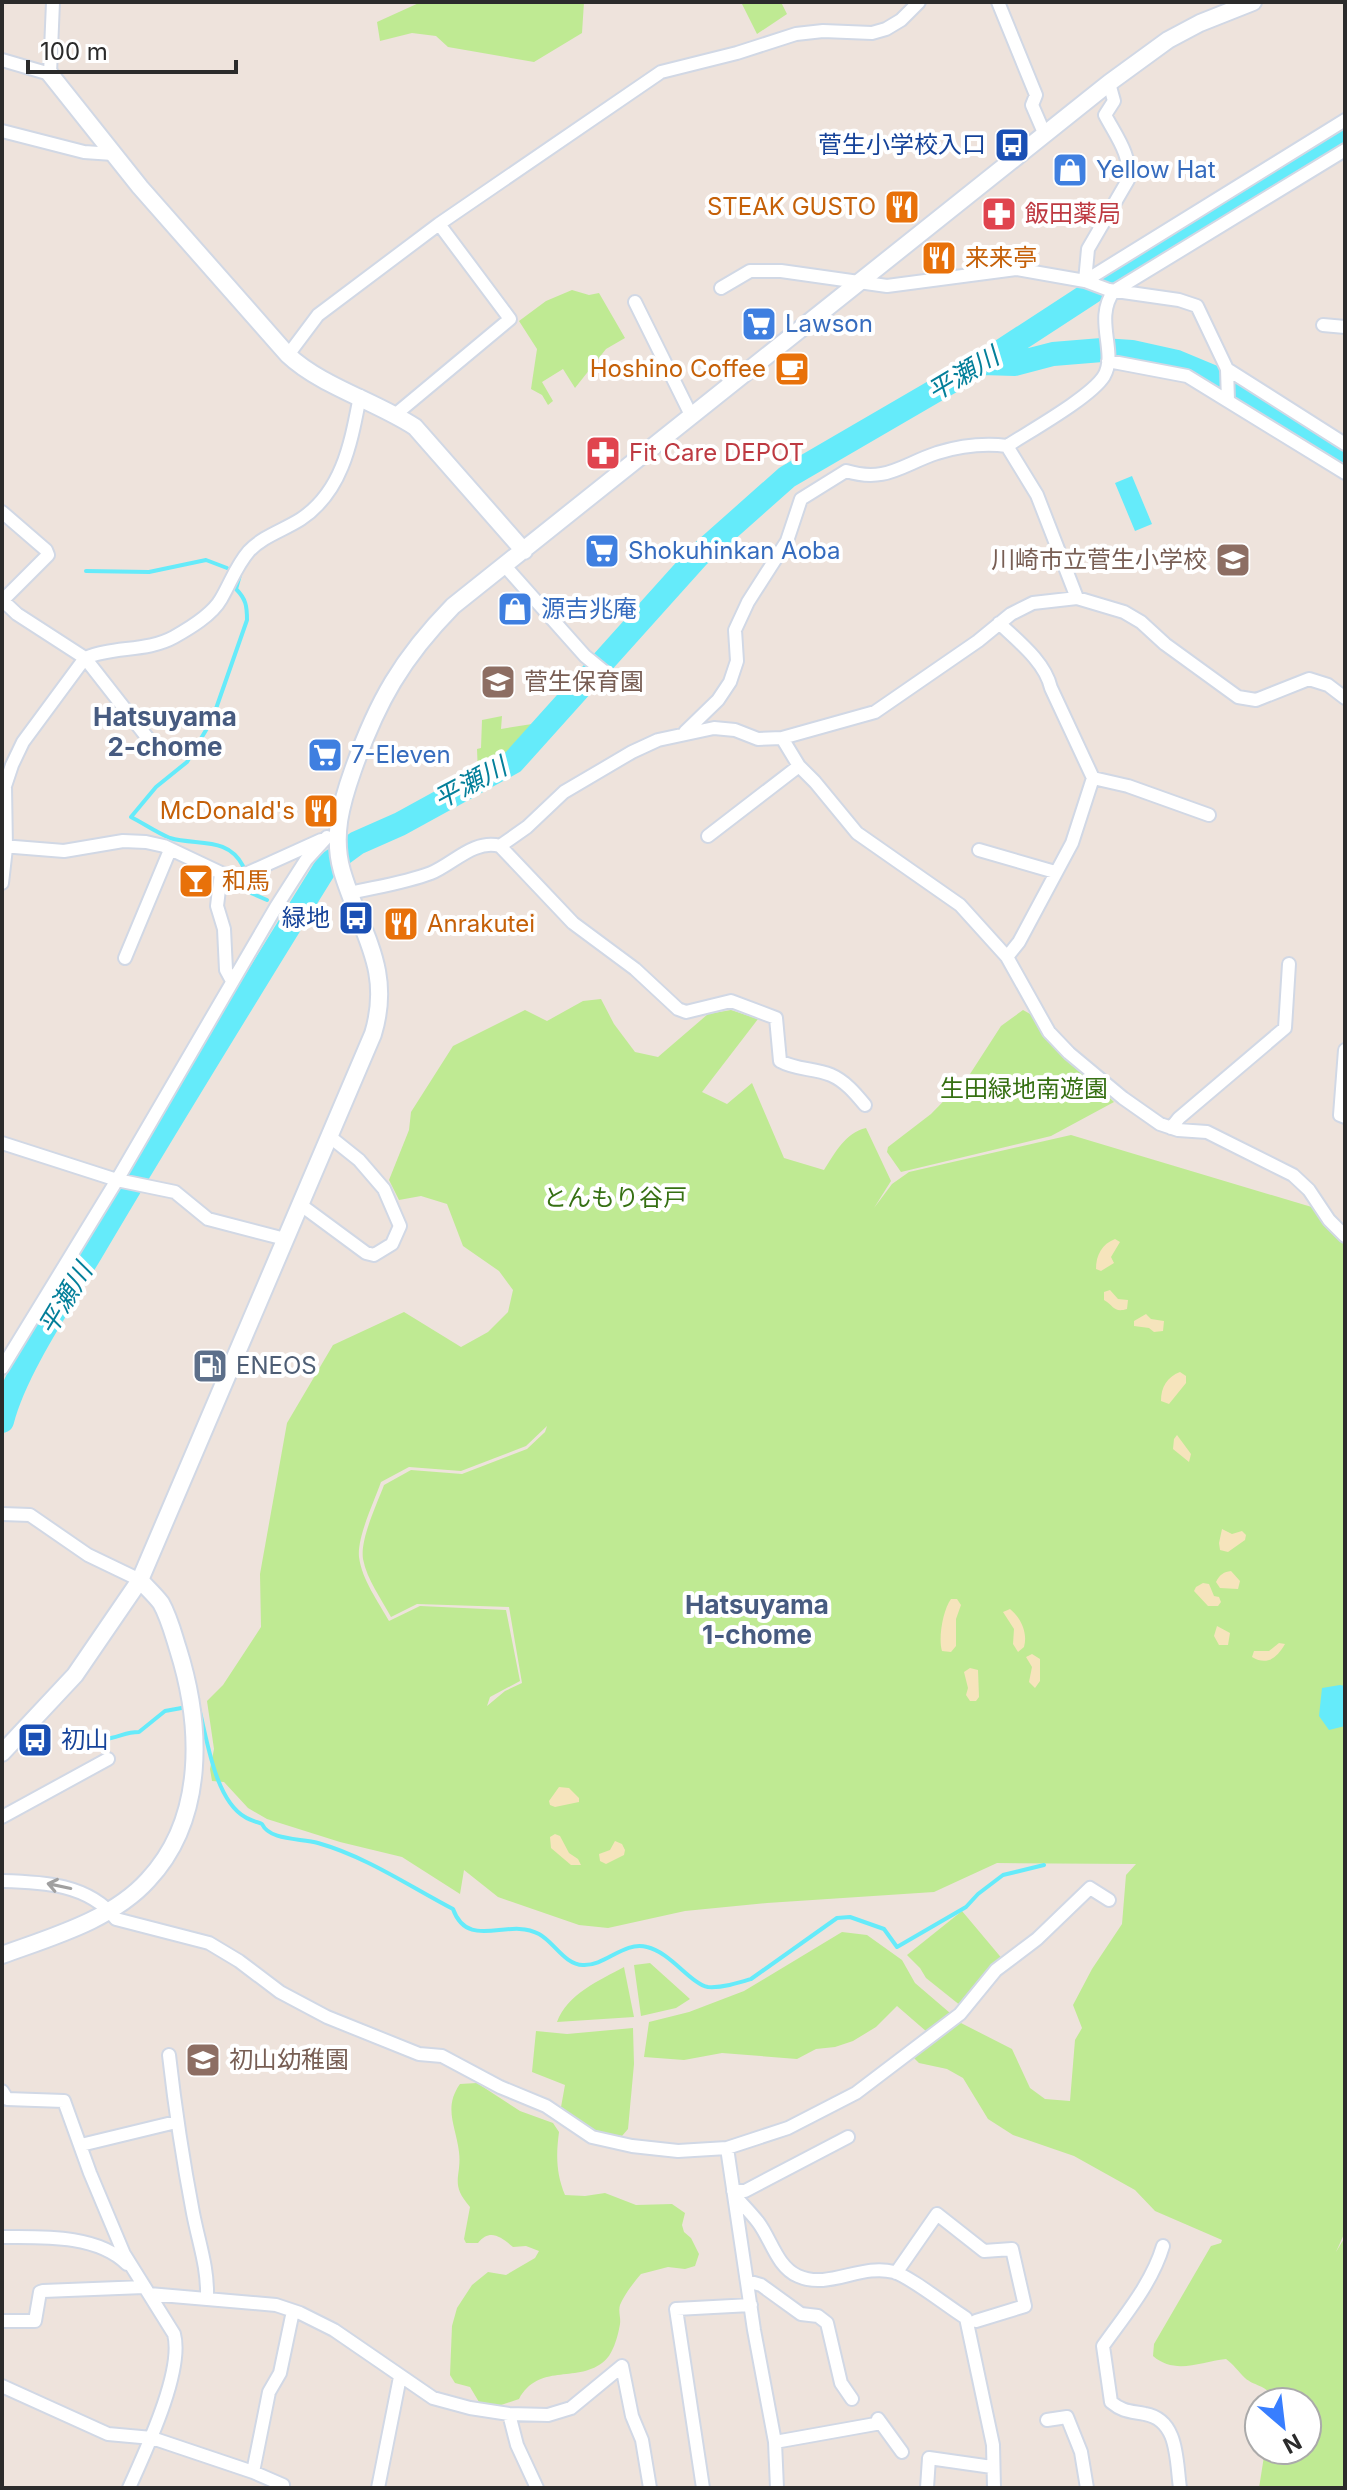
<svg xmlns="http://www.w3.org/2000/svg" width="1347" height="2490" font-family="Inter,'Noto Sans JP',sans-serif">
	<rect width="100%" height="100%" fill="#eee3dc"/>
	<path fill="#bfea93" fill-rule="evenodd" d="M421,2H584L582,33L534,62L448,47L436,36L412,33L380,41L377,22Z
		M741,2H781L787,14L757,34Z
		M572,290L589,295L599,293L625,338L606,349L575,388L563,369L542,382L553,401L548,405L542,395L531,389L537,349L519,321L546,301Z
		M502,716L501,729L532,724L496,764L478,773L477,749L481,748L482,720Z
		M601,999L614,1024L635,1052L658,1057L708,1014L731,1010L758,1019L702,1092L727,1104L752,1083L784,1158L824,1170C835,1153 845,1133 866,1128L891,1181L874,1208L892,1184L909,1172L1071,1135L1315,1208L1326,1225L1345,1243V2232L1336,2252L1345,2237V2488H1259L1265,2450H1307V2402H1274C1270,2385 1255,2387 1245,2378C1238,2371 1234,2365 1226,2359C1200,2362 1175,2375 1153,2356L1154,2344L1211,2246L1221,2243L1222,2240L1155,2211L1135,2190L1074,2156L1013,2135L988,2119L963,2078L947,2069L919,2063L914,2058L959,2022L1012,2049L1030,2088L1045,2099L1070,2101L1075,2040L1082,2028L1073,2005L1092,1969L1122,1924L1126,1875L1136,1864L997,1863L934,1892L767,1903L685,1911L608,1928L579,1925L498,1897L464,1870L460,1894L402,1857L340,1842L267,1819L248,1808L224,1782L212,1781L210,1769L214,1749L207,1701L223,1685L261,1627L260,1574L287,1423L333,1345L404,1312L461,1347L488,1332L508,1312L513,1290L499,1271L463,1246L447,1204L421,1196L399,1200L389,1180L409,1130L411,1112L453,1046L525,1010L547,1021L583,1001ZM547,1426L545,1432L527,1449L462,1474L411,1470L384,1485C377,1504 360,1539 363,1559C367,1580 381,1598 391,1617L417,1604L509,1607L522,1683L505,1691L487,1706L490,1697L520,1681L506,1610L420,1606L389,1621C378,1601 362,1580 359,1557C357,1537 374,1502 381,1482L409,1467L461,1471L526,1446Z
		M1023,1010L1032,1015L1044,1035L1114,1102L1051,1136L901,1172L887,1152L888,1147L931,1114L970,1074L1001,1026Z
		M962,1911L1004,1961L961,2006L926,1978L920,1968L907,1955Z
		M842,1932L867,1935L902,1960L915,1983L950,2013L927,2032L897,2006L876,2027L853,2041L835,2047L816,2049L797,2059L722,2053L684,2060L644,2057L649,2022L689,2012L744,1991Z
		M650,1963L690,1999L676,2008L641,2016L634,1965Z
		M624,1967L634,2017L557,2022C567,1994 600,1980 624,1967Z
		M633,2028L634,2064L628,2129L622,2136L591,2131L561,2107L565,2085L532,2072L536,2031L567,2034Z
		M477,2083L520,2111L553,2123L559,2132C556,2155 556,2173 565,2195L585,2196L605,2193L636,2205L672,2204L685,2213L682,2225L684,2232L691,2238L699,2254L695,2266L685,2269L668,2267L641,2274C634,2282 624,2295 620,2305C618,2311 621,2318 620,2324C618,2336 613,2356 602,2363C575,2383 539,2363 519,2399L501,2405H490L479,2402L470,2387L455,2383L450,2375L452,2326L457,2308L472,2285L488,2272L506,2275L535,2258L539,2251L526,2246L513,2247C501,2237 490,2228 478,2243H466L464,2239L470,2207C449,2183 462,2177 459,2152C456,2126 443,2108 460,2084Z"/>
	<path fill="#f6e4bc" d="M1115,1239L1120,1242L1111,1257L1114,1263L1101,1271L1096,1269C1096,1255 1102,1244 1115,1239Z
		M1110,1290L1118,1299L1128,1300L1127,1309C1114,1313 1114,1306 1104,1300V1292Z
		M1146,1314L1151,1319L1164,1321L1163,1331L1154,1332L1149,1328L1134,1326V1321Z
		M1180,1372L1186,1376V1383L1169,1404L1161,1401C1161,1387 1167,1377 1180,1372Z
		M1177,1435L1191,1454L1189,1462L1173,1449L1174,1439Z
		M1222,1529L1232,1534L1242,1531L1246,1535L1245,1540L1228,1552L1220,1550L1219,1543Z
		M1231,1571L1240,1581L1238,1589L1220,1588L1216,1582C1220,1574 1224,1572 1231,1571Z
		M1203,1583L1209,1584L1214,1596L1219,1597L1221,1602L1218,1606H1208L1194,1591L1196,1587Z
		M951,1599H957L961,1605L956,1619V1646L951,1652L942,1651C938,1638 943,1610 951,1599Z
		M1010,1609C1021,1618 1028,1633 1024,1647L1018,1652L1013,1644L1014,1629L1003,1612Z
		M1217,1626L1230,1633L1228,1645H1219L1214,1636Z
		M1279,1643L1285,1644C1277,1658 1267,1666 1252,1657L1254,1651H1269Z
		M1032,1654L1040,1659V1681L1035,1688L1029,1682L1032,1667L1026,1657Z
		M970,1668L978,1670L979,1697L976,1701H970L966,1695L968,1688L964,1672Z
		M559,1787L569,1788L579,1798V1802L555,1807L550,1805L549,1801Z
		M555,1834L560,1836L569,1853L578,1859L581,1865H571L551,1848L550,1837Z
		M615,1841L622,1844L625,1850L624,1855L606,1864L600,1861L599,1854L610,1850Z"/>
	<path fill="#65ebfa" d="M1132,476L1152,524L1135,531L1115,483Z
		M1340,1685L1345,1686V1726L1329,1730L1319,1716L1322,1688Z"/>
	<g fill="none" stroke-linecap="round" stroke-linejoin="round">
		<path stroke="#65ebfa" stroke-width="4" d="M86,571L149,572L206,560L227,568
			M240,575L236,589C246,599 247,606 247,620L212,720L187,762L156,787L131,817C143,823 157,833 170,838C197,846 228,836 243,866
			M245,886L251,893L267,900
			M288,909L297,913
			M199,1708C207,1739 215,1800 245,1817C250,1820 257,1822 262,1824C270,1841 301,1838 318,1843C367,1857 409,1886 453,1909C468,1951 508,1917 539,1934C554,1942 565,1965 583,1965C606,1966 623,1941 647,1947C670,1952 691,1984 708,1987C722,1988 738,1983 751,1979L837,1918L850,1917L884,1929L897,1947L966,1907L978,1894L1003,1875L1044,1865
			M75,1738C87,1738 100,1741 111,1738C122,1736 126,1732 139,1732L165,1711L187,1707"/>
		<path stroke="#65ebfa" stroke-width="24" d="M983,363L1015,364L1053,354L1102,350L1132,352L1177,362L1249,392L1345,453
			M2,1421C16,1366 67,1294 96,1244C171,1117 249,991 327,865L357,843L400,824L513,762L698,556L787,477L983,363L1118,275L1192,233L1345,136"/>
		<defs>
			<path id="minor" d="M998,2L1036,95L1032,105L1045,135
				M2,60L50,74L53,2
				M2,131L84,152L113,154
				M1085,281L1345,120
				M1085,281L1088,249L1128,180C1132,156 1116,136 1105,115L1114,101L1109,83
				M721,288L750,271H781L887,286L1016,269L1085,281L1109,290L1179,300L1197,306L1227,369L1228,401
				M635,302L692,417
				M1323,325L1345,327
				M288,355L318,315L439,224L661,72L737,53L796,34L823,31L872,33L886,29L901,20L919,2
				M1108,361L1187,376L1345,473
				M1227,369L1345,444
				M396,414L510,319L439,224
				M1007,446L1037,495L1077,598
				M2,512L46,550L48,555L2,601
				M505,566L585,656L607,674
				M2,600L17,614L85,658L157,750
				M999,623C1018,641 1045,662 1051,688L1093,778L1128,786L1209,815
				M685,732L718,700L730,682L737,661L735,630L748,602L787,541L801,499L846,471C886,483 901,465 937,453C960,446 983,443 1007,446C1030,431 1091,397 1104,376C1118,352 1093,319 1114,291L1345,150
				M782,738L799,766L815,782L857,833L960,905L1007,957L1049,1032L1069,1053L1123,1098L1160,1124L1178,1130L1207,1132L1293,1175L1309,1190L1329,1220L1345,1236
				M708,836L799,766
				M2,846L64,851L123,841L146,842L164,846L221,873L239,877L321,840
				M500,846L527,827L564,792L632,752L658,740L714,728L735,730L758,739L782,738L875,712L978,641L1011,614L1033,603L1077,598L1124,612L1141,622L1165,644L1238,697L1256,700L1309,679L1328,685L1345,698
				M979,850L1055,872
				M221,873L217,906L224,929L226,970L232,981
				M2,883L6,848L5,786L12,765L23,742L85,658C113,646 147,652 174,637C190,628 212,615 221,599C231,582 236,566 249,551C263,536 284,530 301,519C343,491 351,442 360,396
				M350,893C376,887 405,883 431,873C453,864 474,839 500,846L573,923L635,969L678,1009L686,1012L731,1001L776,1018L780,1061C796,1070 814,1068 831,1075C845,1081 855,1093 865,1105
				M1007,957L1019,942L1072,843L1093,778
				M125,958L170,850
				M1345,1050L1340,1115L1345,1117
				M1171,1128L1179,1118L1285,1028L1289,964
				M2,1143L117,1180L175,1192L208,1219L285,1239
				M301,1205L366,1253L374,1255L392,1244L400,1226L384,1189L359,1160L329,1136
				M2,1368L117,1180L276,907L306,860L327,837
				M2,1514L30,1515L88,1555L140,1580
				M2,1817L108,1759
				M2,1881C43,1882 89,1884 116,1919L209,1943L239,1961L280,1992L327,2017L419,2054L442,2056L500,2087L546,2106L592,2137L632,2146L678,2151L727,2148L788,2128L856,2093L960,2014L996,1970L1037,1939L1090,1888L1109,1900
				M169,2055C175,2108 183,2161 193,2213C199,2244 208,2267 207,2298
				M2,2091L7,2099L64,2101L90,2173L124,2254L174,2334C184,2371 145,2452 129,2488
				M81,2145L176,2122
				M727,2148L754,2330L775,2442L777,2488
				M733,2191H745L848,2137
				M734,2195C742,2204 751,2213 758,2222C771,2239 777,2267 798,2276C829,2290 861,2263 894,2272C911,2277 948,2307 966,2318L993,2445L994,2488
				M2,2237C41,2237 97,2234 127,2264
				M1163,2246C1152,2283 1125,2315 1103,2346L1111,2402C1123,2412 1130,2411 1145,2414C1179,2420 1176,2461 1180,2488
				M896,2273L937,2214L984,2251L1012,2249L1025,2306L976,2321
				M747,2281L761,2285L801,2314L818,2316L827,2323L841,2383L852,2399
				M149,2294L276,2305L300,2313L334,2330L433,2398L470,2408L509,2414L548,2415L571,2408L622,2366L632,2416L642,2440L650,2488
				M2,2321H35L40,2292L43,2291L144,2287
				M2,2386L108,2434L152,2438L253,2472L283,2485V2488
				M509,2414L517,2445L537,2488
				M878,2419L902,2452
				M1047,2420L1067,2417L1081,2452L1087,2488
				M775,2442L881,2423
				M253,2472L269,2392L280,2373L293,2311
				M378,2488L400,2377
				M703,2488L676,2309L751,2305
				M927,2488L929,2458L992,2467"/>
			<path id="tertiary" d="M50,74L140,187L288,355C321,386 375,401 415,427L524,551
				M2,1753L75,1675L140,1580L373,1034C393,968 360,932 342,871C332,836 341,804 353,770C377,702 402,658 453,606L1109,83L1168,40L1200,23L1253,2
				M2,1955C51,1937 112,1920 148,1880C206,1818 202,1725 178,1649C173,1633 169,1617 161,1603C155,1595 147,1588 140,1580"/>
		</defs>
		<use href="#minor" stroke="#d1d8e5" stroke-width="16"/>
		<use href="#tertiary" stroke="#d1d8e5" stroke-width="20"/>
		<use href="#minor" stroke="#fff" stroke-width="12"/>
		<use href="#tertiary" stroke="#fff" stroke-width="16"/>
	</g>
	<defs><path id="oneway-shaft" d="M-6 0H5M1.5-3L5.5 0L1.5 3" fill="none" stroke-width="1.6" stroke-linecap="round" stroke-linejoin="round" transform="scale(2)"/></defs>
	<use stroke="#a0a0a0" href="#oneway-shaft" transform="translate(59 1886) rotate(-168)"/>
	<defs>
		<symbol id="bus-square" viewBox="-11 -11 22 22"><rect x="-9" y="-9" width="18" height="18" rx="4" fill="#1a4fb4" stroke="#fff"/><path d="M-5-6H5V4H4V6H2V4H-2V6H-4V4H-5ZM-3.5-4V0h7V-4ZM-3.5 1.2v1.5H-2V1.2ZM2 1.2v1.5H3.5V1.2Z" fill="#fff"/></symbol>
		<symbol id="shop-square" viewBox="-11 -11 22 22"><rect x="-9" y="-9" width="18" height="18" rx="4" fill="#3f7fe0" stroke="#fff"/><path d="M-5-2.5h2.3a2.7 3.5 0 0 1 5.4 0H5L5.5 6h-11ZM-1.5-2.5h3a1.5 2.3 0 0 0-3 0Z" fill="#fff"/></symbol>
		<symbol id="restaurant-square" viewBox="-11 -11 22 22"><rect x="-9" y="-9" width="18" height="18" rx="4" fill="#e8710a" stroke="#fff"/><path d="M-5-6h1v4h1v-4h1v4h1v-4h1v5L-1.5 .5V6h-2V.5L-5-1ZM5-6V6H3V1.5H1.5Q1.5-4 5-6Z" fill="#fff"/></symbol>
		<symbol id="pharmacy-square" viewBox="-11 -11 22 22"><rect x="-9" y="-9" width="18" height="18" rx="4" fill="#e0444e" stroke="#fff"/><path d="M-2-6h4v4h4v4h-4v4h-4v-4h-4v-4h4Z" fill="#fff"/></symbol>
		<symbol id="supermarket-square" viewBox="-11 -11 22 22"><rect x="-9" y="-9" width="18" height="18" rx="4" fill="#3f7fe0" stroke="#fff"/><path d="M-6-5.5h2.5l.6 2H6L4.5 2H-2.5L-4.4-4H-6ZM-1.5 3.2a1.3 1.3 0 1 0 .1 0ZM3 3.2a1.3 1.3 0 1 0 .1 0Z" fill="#fff"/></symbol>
		<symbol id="cafe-square" viewBox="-11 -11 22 22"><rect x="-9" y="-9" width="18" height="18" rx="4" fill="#e8710a" stroke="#fff"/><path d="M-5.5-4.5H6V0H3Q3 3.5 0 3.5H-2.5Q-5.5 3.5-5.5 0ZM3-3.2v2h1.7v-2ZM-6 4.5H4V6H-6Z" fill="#fff"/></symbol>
		<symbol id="school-square" viewBox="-11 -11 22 22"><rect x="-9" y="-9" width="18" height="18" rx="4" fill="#8d6e63" stroke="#fff"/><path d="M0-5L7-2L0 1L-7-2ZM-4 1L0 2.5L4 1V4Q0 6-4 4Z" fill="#fff"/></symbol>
		<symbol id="bar-square" viewBox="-11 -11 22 22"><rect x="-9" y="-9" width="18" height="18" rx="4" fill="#e8710a" stroke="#fff"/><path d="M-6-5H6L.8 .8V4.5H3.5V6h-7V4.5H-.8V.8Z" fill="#fff"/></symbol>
		<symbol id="fuel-square" viewBox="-11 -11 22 22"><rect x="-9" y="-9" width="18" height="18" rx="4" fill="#5c6f8a" stroke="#fff"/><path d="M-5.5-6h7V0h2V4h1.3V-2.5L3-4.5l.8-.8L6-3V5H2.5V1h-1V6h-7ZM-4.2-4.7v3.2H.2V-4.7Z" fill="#fff"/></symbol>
	</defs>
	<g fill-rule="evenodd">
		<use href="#bus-square" x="992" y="125" width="40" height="40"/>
		<use href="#shop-square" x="1050" y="150" width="40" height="40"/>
		<use href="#restaurant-square" x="882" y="187" width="40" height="40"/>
		<use href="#pharmacy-square" x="979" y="194" width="40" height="40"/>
		<use href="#restaurant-square" x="919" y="238" width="40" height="40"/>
		<use href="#supermarket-square" x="739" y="304" width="40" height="40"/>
		<use href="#cafe-square" x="772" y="349" width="40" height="40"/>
		<use href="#pharmacy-square" x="583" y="433" width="40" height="40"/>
		<use href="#supermarket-square" x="582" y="531" width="40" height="40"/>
		<use href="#school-square" x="1213" y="540" width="40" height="40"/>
		<use href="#shop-square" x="495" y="589" width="40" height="40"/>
		<use href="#school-square" x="478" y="662" width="40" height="40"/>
		<use href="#supermarket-square" x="305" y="735" width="40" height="40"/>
		<use href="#restaurant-square" x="301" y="791" width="40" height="40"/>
		<use href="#bar-square" x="176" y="861" width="40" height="40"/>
		<use href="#bus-square" x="336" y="898" width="40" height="40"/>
		<use href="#restaurant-square" x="381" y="904" width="40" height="40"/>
		<use href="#fuel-square" x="190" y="1346" width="40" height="40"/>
		<use href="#bus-square" x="15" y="1720" width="40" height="40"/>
		<use href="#school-square" x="183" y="2040" width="40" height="40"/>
	</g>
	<g text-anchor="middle" stroke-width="8" stroke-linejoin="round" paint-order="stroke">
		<g font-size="24" fill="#164399" stroke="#fff" text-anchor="end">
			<text x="986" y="153">菅生小学校入口</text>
			<text x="330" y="926">緑地</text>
			<text x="61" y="1748" text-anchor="start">初山</text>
		</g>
		<g font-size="24" fill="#366cbe" stroke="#fff" text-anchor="start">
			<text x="1096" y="178">Yellow Hat</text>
			<text x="785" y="332">Lawson</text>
			<text x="628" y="559">Shokuhinkan Aoba</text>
			<text x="541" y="617">源吉兆庵</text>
			<text x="351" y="763">7-Eleven</text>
		</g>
		<g font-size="24" fill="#c56008" stroke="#fff" text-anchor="end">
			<text x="876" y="215">STEAK GUSTO</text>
			<text x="965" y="266" text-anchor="start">来来亭</text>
			<text x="766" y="377">Hoshino Coffee</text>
			<text x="295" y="819">McDonald's</text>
			<text x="222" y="889" text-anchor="start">和馬</text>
			<text x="427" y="932" text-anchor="start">Anrakutei</text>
		</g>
		<g font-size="24" fill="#be3a42" stroke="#fff" text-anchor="start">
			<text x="1025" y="222">飯田薬局</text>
			<text x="629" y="461">Fit Care DEPOT</text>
		</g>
		<g font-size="24" fill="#785e54" stroke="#fff" text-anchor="start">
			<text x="1207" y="568" text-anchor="end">川崎市立菅生小学校</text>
			<text x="524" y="690">菅生保育園</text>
			<text x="229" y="2068">初山幼稚園</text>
		</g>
		<g font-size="24" fill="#367013" stroke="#fff">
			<text x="1024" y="1097">生田緑地南遊園</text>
			<text x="615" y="1206">とんもり谷戸</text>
		</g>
		<g font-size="24" fill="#4e5e75" stroke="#fff" text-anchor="start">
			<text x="236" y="1374">ENEOS</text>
		</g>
		<g font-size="26" font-style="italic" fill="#037f9a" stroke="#fff">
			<text transform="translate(963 374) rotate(-31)" y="9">平瀬川</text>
			<text transform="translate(470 783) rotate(-28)" y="9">平瀬川</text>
			<text transform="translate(65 1299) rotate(-59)" y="9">平瀬川</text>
		</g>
		<g font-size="26" font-weight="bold" fill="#475b80" stroke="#fff">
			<text x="165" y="726">Hatsuyama<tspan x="165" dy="30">2-chome</tspan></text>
			<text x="757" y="1614">Hatsuyama<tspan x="757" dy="30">1-chome</tspan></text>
		</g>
	</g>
	<rect width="1347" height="2490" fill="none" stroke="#2b2b2b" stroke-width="8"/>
	<g transform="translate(1283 2426) rotate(152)"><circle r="38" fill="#ffffff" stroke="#aaaaaa" stroke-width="2"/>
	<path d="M0-6L14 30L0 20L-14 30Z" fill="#387eff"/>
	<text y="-12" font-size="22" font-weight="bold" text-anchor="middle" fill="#2b2b2b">N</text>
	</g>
	<path d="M28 60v12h208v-12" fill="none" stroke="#2b2b2b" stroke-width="4"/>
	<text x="40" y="60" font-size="24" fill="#2b2b2b" stroke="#ffffff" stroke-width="6" paint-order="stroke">100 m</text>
</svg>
